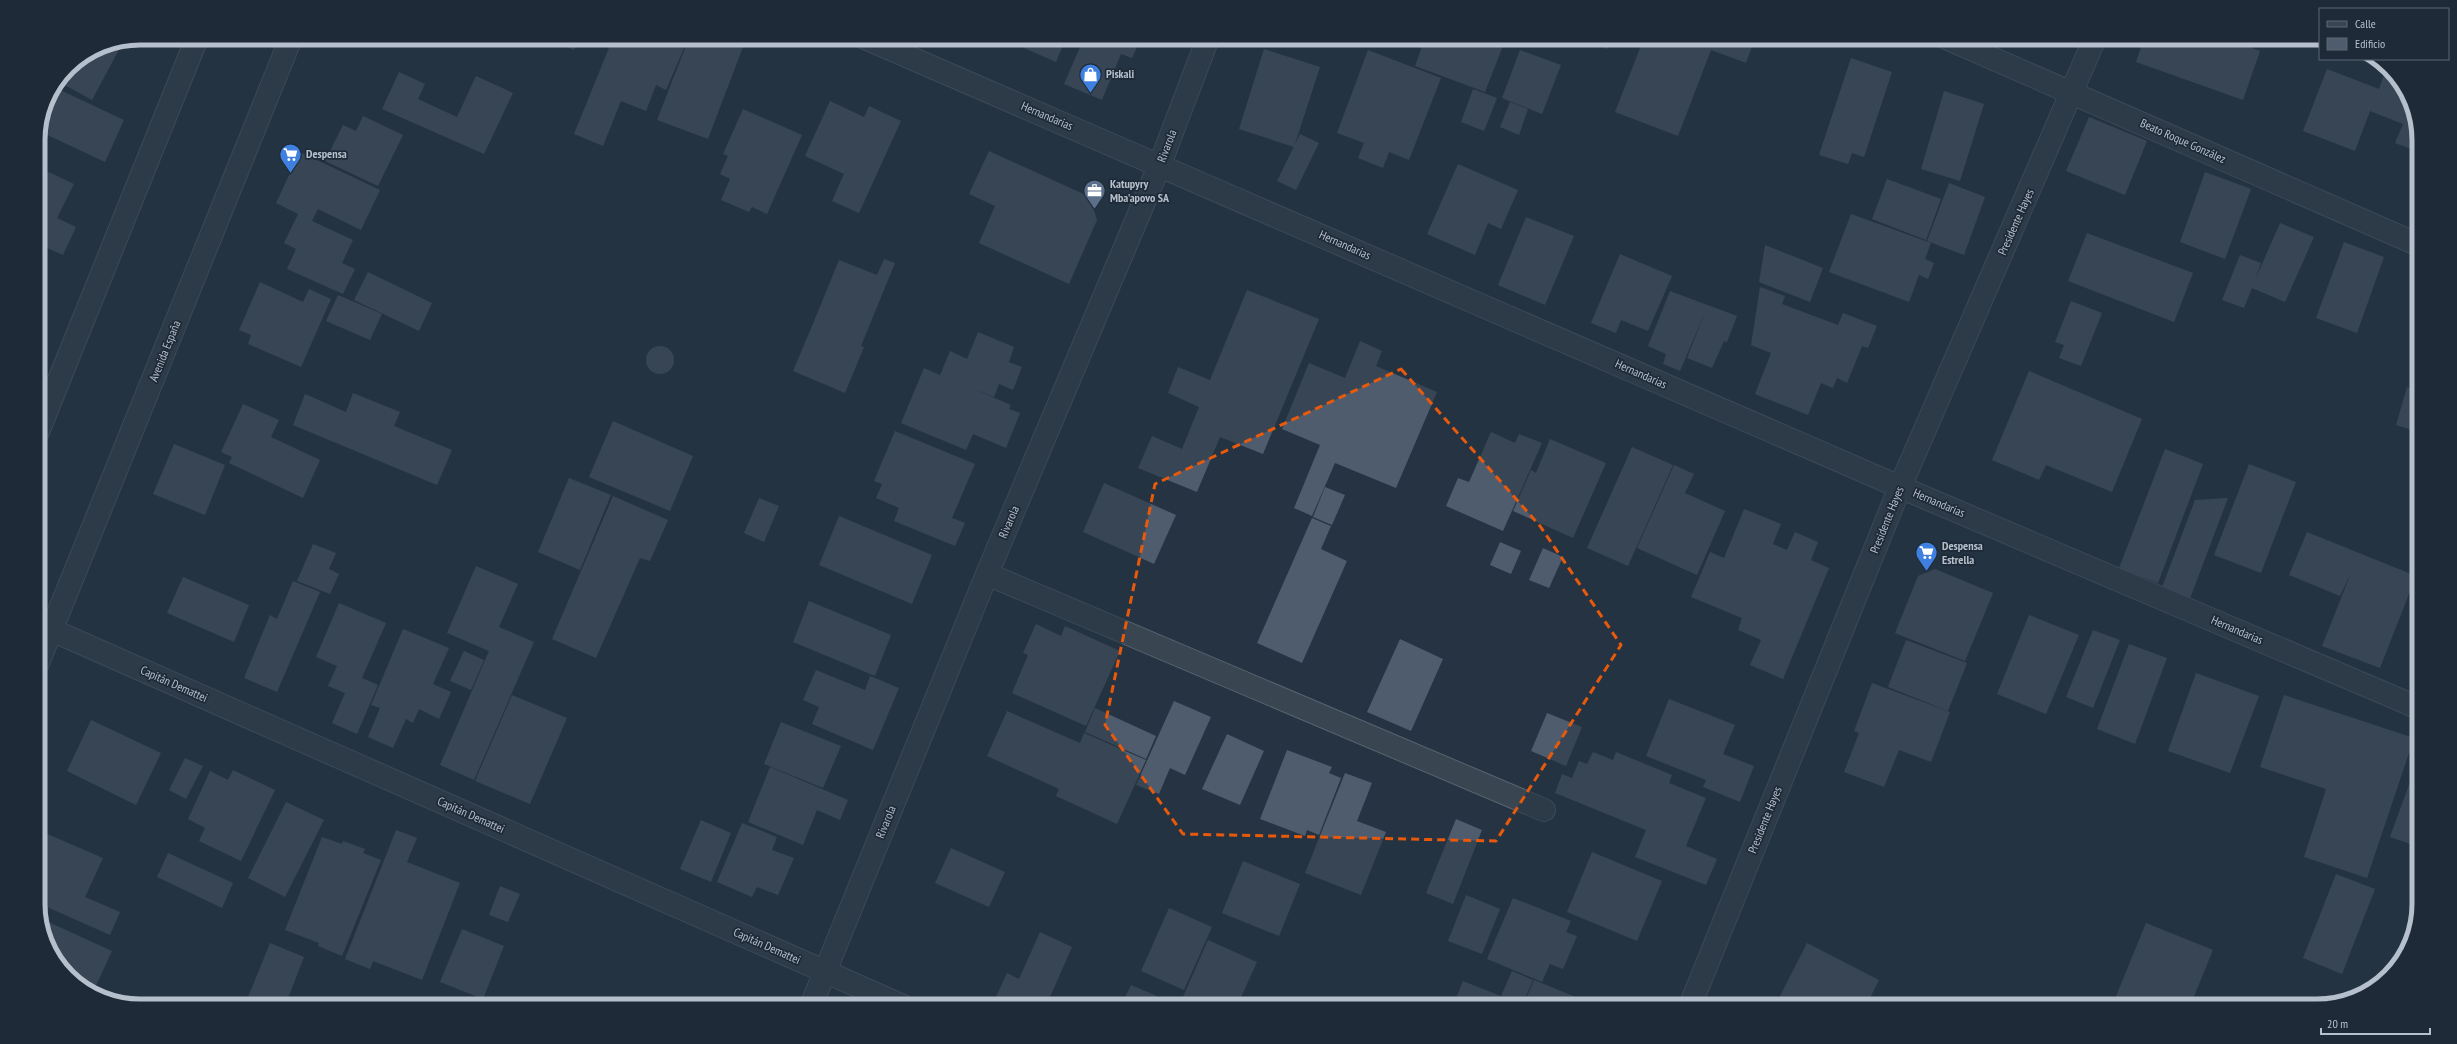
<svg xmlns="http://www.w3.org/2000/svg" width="2457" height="1044" font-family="'PT Sans Narrow',sans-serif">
	<rect width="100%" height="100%" fill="#253342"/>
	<path fill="#4e5c6d" d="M546,38H579L574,50Z
		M613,38H680L687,41L666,90L656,85L646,111L621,101L603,146L574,134Z
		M689,38H720L743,47L708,139L657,120Z
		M961,38H983L980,46Z
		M1015,38H1027L1025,42Z
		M1028,38H1066L1056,62L1024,48Z
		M1084,38H1141L1132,58L1121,54L1102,100L1064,84Z
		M1329,38H1358L1354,47Z
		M1425,38H1506L1485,92L1415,66Z
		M1580,38H1611L1607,49Z
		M1644,38H1755L1746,63L1711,50L1678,136L1615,112Z
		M2144,38H2225L2260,51L2243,100L2136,62Z
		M123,42L92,100L59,82L68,68L101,46Z
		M1264,49L1320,67L1294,147L1239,129Z
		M1368,50L1441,78L1409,160L1389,152L1383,168L1358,158L1364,143L1337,133Z
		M1520,50L1561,65L1542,114L1502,98Z
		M1851,58L1892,72L1864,157L1852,153L1848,164L1819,155Z
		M2327,69L2379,89L2385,72L2402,83L2419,134V152L2395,143L2403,124L2370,111L2355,151L2303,131Z
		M399,72L425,84L418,99L457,117L476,76L513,93L484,154L382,109Z
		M58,89L124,120L105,162L39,131Z
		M1473,89L1497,98L1484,131L1461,122Z
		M1944,91L1984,104L1960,181L1921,169Z
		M830,101L864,117L869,106L901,121L859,213L832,201L844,174L805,156Z
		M1510,102L1528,109L1519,135L1500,127Z
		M743,109L802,135L767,214L752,207L749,212L721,200L730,179L720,174L728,156L723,154Z
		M363,116L403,135L378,186L325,161L343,125L356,131Z
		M2089,117L2147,141L2125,195L2066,171Z
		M1300,134L1319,143L1296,190L1277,181Z
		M989,151L1090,197L1097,220L1069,284L979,243L995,206L969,194Z
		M300,152L380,190L361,230L318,209L312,221L353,240L342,263L355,269L343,294L287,269L296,249L284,243L298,214L276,203Z
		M1458,164L1518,190L1501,229L1488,223L1475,255L1427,234Z
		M38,167L74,184L57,218L76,227L63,255L38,244Z
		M2419,171V195L2411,192Z
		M2205,172L2251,189L2225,259L2180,242Z
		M1887,179L1941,199L1926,240L1872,219Z
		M1949,183L1985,197L1964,255L1927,241Z
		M1851,214L1931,243L1925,259L1934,263L1928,279L1919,275L1909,302L1829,272Z
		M1526,217L1574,236L1545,305L1498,285Z
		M2280,223L2314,237L2285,302L2252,288L2244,308L2222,300L2240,255L2261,263L2255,280Z
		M2087,233L2193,273L2174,322L2068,281Z
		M2344,242L2384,257L2357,333L2316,318Z
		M1765,245L1823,268L1810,302L1759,282Z
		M1620,254L1672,276L1648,331L1621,320L1616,333L1591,323Z
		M884,259L895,263L861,346L864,347L845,393L793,371L812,326L819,329L812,326L839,260L877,275Z
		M368,272L432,303L419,331L354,300Z
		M260,282L303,302L309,289L331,299L301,367L248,344L251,335L239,330Z
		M1760,287L1785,296L1782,304L1838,325L1843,313L1877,326L1868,348L1862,346L1847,383L1837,378L1833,388L1821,383L1808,415L1755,394L1771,353L1751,345Z
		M1247,290L1319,319L1263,454L1220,437L1197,492L1138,468L1152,436L1182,449L1199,407L1168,393L1178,367L1210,380Z
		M1670,291L1737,316L1727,342L1724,341L1712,368L1687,358L1706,310L1680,371L1663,364L1666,354L1648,346Z
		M338,295L382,314L370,340L326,321Z
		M2071,301L2102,313L2081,366L2059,358L2064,345L2055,342Z
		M978,332L1014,347L1009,362L1022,367L1013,390L999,384L994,397L969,387L1011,405L1009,409L1020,413L1006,448L973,434L966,450L901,423L924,368L940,375L950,351L967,359Z
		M1360,341L1382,351L1376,366L1437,392L1396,488L1335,463L1312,516L1294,508L1320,445L1282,429L1309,363L1345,378Z
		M646 360a14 14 0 1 1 28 0a14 14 0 1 1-28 0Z
		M2029,371L2142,419L2112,492L2046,465L2039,480L1992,460Z
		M2407,387L2419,390V432L2396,425Z
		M353,393L400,412L394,426L452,450L437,485L293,425L305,394L346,412Z
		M243,404L279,420L271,437L320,460L303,498L229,463L232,457L221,452Z
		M613,421L693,456L670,511L589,477Z
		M895,431L975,464L952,518L965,523L955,546L894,521L899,508L876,498L882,484L874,481Z
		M1491,432L1515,443L1519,434L1542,443L1503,531L1446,506L1458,478L1469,482Z
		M1550,439L1606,463L1573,538L1513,511L1531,470L1536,473Z
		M174,444L225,465L205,515L153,494Z
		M1632,447L1673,465L1628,566L1587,548Z
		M2165,449L2203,464L2158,583L2119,568Z
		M2249,464L2296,482L2261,573L2214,555Z
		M1674,465L1694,474L1685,493L1725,511L1697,575L1637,548Z
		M569,478L611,495L580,570L538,552Z
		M1104,483L1176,515L1154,564L1083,532Z
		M1325,487L1345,495L1332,525L1313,517Z
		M613,496L668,520L650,561L640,558L596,658L552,639Z
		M759,498L779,506L764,542L744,533Z
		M2228,498L2189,601L2161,590L2195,500Z
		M1744,509L1781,524L1773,544L1787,550L1795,532L1818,542L1811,560L1829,568L1783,679L1750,665L1761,640L1738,630L1742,618L1691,597L1710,552L1724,558Z
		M839,516L932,555L912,604L819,565Z
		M1312,518L1331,526L1321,549L1347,561L1302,663L1257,643Z
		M2307,532L2416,576L2380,668L2322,646L2351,573L2340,596L2289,575Z
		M1500,542L1521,551L1511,574L1490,565Z
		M313,544L336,553L329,569L339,574L330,594L297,581Z
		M1543,548L1563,557L1549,588L1529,580Z
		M476,566L518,584L499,627L534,642L474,780L440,765L489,651L447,633Z
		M1935,569L1993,593L1965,661L1895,633L1918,576Z
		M183,577L249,605L234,642L167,613Z
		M293,581L320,592L277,692L244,678L270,615L277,619Z
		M809,601L891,635L875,676L793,642Z
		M339,603L386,623L362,678L378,685L357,734L332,723L345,693L328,686L337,666L316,657Z
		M2029,615L2079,635L2046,714L1997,694Z
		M1036,624L1061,636L1065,626L1120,651L1086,726L1012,693L1028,655L1023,653Z
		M403,629L449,648L433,684L451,692L439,719L419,709L413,723L406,719L393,748L368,737L380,708L371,705Z
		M2093,630L2120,640L2093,708L2066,697Z
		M1400,639L1443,659L1411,731L1367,712Z
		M1906,640L1967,663L1948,711L1888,687Z
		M2129,644L2167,658L2135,744L2097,729Z
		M464,651L484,660L471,690L450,681Z
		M816,670L865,690L870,676L899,688L873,750L812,724L819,707L803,700Z
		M2196,673L2259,696L2230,773L2168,751Z
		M1872,683L1950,712L1931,762L1899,750L1884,787L1844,772L1859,733L1854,731Z
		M512,695L567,718L530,804L475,781Z
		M2284,695L2414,738L2367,878L2304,857L2326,789L2260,767Z
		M1669,699L1735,725L1723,754L1754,766L1740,802L1703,787L1706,780L1646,756Z
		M1174,701L1211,717L1185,775L1170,768L1159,794L1136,785Z
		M1095,708L1156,736L1146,759L1085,732Z
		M1007,711L1080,743L1084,733L1146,760L1117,824L1056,796L1059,789L987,756Z
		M1547,713L1582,727L1566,766L1531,751Z
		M91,720L161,753L136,805L67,771Z
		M781,722L841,746L823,788L764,764Z
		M1227,734L1264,751L1240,805L1202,789Z
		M1287,750L1332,767L1329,773L1341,778L1319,835L1307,830L1305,836L1260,819Z
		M1593,752L1613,760L1616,752L1672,775L1669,783L1706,798L1686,846L1717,859L1706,885L1635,857L1646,830L1555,793L1562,774L1572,778L1579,761L1587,764Z
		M185,758L203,766L186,799L169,790Z
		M770,767L848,800L840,820L817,810L803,845L748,822Z
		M233,770L275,790L241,861L199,841L205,828L188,819L210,771L228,780Z
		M2414,771L2419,772V847L2390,837Z
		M1345,773L1372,783L1357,821L1386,832L1361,895L1305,873Z
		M286,802L324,820L285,897L248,878Z
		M1456,819L1482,830L1453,904L1426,893Z
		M701,820L731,833L711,882L680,869Z
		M742,823L777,837L772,850L794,858L778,895L757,887L752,897L717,882Z
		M38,830L103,858L85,897L120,912L110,935L38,903Z
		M396,830L417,838L407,862L460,883L422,980L373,961L370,969L345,959Z
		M322,837L342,844L343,841L365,849L363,853L381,860L342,956L318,946L319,943L285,930Z
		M951,848L1005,872L989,907L935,883Z
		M1592,852L1662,881L1637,941L1567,912Z
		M168,853L233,883L222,908L157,877Z
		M1243,861L1300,884L1279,936L1222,913Z
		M2336,874L2375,889L2342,974L2303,958Z
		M500,886L520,894L508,922L489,915Z
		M1466,895L1500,909L1482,954L1448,941Z
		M1513,898L1571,921L1566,932L1577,936L1563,969L1550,964L1542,982L1487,959Z
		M1169,908L1212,927L1184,990L1141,971Z
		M42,919L112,951L93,992L59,966Z
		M2146,923L2213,950L2190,1006H2112Z
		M462,929L504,946L483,999L440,982Z
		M1040,932L1072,947L1046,1006H1011L995,999L1007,973L1019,979Z
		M1208,940L1257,962L1237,1006H1179Z
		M270,943L304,957L285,1006H257L246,1002Z
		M1807,943L1879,980L1866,1006H1775Z
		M1512,971L1533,980L1522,1006H1453L1463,981L1501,996Z
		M1534,980L1588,1002L1586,1006H1523Z
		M1131,985L1157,996L1152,1006H1121Z"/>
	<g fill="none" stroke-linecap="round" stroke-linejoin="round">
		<defs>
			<path id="minor" d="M865,38L1900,487L2419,708
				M1946,38L2419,245
				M987,574L1544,810
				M38,624L903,1006
				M811,1006L987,574L1160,164L1208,38
				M1690,1006L1900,487L2095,38"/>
			<path id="tertiary" d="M38,432L197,38
				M38,663L291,38"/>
		</defs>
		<use href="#minor" stroke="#57636f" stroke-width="24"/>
		<use href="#tertiary" stroke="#57636f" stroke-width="24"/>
		<use href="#minor" stroke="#394551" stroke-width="22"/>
		<use href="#tertiary" stroke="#394551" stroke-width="22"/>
	</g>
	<path d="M0 0H2457V1044H0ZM1401,369L1540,526L1621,645L1496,841L1183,834L1105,725L1155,484Z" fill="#253342" fill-opacity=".55" fill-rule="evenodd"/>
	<path fill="none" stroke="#e8590c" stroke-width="3" stroke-dasharray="8 5" stroke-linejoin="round" d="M1401,369L1540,526L1621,645L1496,841L1183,834L1105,725L1155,484Z"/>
	<defs>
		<symbol id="shop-pin" viewBox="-11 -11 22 30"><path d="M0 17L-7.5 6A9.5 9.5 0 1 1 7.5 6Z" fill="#3f7fe0" stroke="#1e2a37"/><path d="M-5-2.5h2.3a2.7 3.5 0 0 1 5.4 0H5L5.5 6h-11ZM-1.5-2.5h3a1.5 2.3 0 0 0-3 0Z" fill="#fff"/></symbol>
		<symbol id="supermarket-pin" viewBox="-11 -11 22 30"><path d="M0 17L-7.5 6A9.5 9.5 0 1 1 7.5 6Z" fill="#3f7fe0" stroke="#1e2a37"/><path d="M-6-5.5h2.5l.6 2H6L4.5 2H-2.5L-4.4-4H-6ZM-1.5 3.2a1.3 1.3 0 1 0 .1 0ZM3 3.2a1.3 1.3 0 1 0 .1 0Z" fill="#fff"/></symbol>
		<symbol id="office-pin" viewBox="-11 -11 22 30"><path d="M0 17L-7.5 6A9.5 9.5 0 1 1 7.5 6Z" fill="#5c6f8a" stroke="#1e2a37"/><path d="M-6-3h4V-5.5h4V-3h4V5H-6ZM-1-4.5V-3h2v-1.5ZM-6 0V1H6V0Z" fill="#fff"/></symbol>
	</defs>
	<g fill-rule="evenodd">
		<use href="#shop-pin" x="1078" y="62" width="25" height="34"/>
		<use href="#supermarket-pin" x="278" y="142" width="25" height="34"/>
		<use href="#office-pin" x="1082" y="178" width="25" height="34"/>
		<use href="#supermarket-pin" x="1914" y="540" width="25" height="34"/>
	</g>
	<g text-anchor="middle" stroke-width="3.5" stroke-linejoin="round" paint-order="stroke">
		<g font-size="12" font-weight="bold" fill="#b6c0cc" stroke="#1e2a37" text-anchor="start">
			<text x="1106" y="78">Piskali</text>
			<text x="306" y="158">Despensa</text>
			<text x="1110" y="188">Katupyry<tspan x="1110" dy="14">Mba'apovo SA</tspan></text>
			<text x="1942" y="550">Despensa<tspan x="1942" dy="14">Estrella</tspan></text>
		</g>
		<g font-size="12" fill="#b6c0cc" stroke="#1e2a37">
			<text transform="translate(1047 116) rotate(23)" y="4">Hernandarias</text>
			<text transform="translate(2183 141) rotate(24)" y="4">Beato Roque González</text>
			<text transform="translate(1167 146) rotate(-69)" y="4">Rivarola</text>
			<text transform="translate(2016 222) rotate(-66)" y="4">Presidente Hayes</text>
			<text transform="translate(1345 245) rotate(24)" y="4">Hernandarias</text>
			<text transform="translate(165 351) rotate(-68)" y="4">Avenida España</text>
			<text transform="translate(1641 374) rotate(24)" y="4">Hernandarias</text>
			<text transform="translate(1939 503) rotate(23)" y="4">Hernandarias</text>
			<text transform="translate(1887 520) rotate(-68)" y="4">Presidente Hayes</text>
			<text transform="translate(1009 522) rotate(-67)" y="4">Rivarola</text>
			<text transform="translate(2237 630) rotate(23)" y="4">Hernandarias</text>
			<text transform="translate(174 684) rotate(24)" y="4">Capitán Demattei</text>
			<text transform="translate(471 815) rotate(24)" y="4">Capitán Demattei</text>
			<text transform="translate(1765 820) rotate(-68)" y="4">Presidente Hayes</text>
			<text transform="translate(886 822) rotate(-68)" y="4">Rivarola</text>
			<text transform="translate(767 946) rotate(24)" y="4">Capitán Demattei</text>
		</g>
	</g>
	<path d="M0 0H2457V1044H0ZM140 45H2317A95 95 0 0 1 2412 140V904A95 95 0 0 1 2317 999H140A95 95 0 0 1 45 904V140A95 95 0 0 1 140 45Z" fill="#1e2a37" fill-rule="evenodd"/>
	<path fill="none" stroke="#b6c0cc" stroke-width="5" d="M140 45H2317A95 95 0 0 1 2412 140V904A95 95 0 0 1 2317 999H140A95 95 0 0 1 45 904V140A95 95 0 0 1 140 45Z"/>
	<rect x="2319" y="8" width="130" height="52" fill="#1e2a37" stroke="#5b6673"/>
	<rect x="2327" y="21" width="20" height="6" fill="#394551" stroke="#5b6673"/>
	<text x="2355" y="28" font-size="12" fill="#b6c0cc">Calle</text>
	<rect x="2327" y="38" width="20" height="12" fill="#4e5c6d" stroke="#5b6673"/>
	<text x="2355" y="48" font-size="12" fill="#b6c0cc">Edificio</text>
	<path d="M2321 1028v6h109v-6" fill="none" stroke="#b6c0cc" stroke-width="2"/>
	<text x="2327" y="1028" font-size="12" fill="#b6c0cc" stroke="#1e2a37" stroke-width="3" paint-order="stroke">20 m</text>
</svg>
